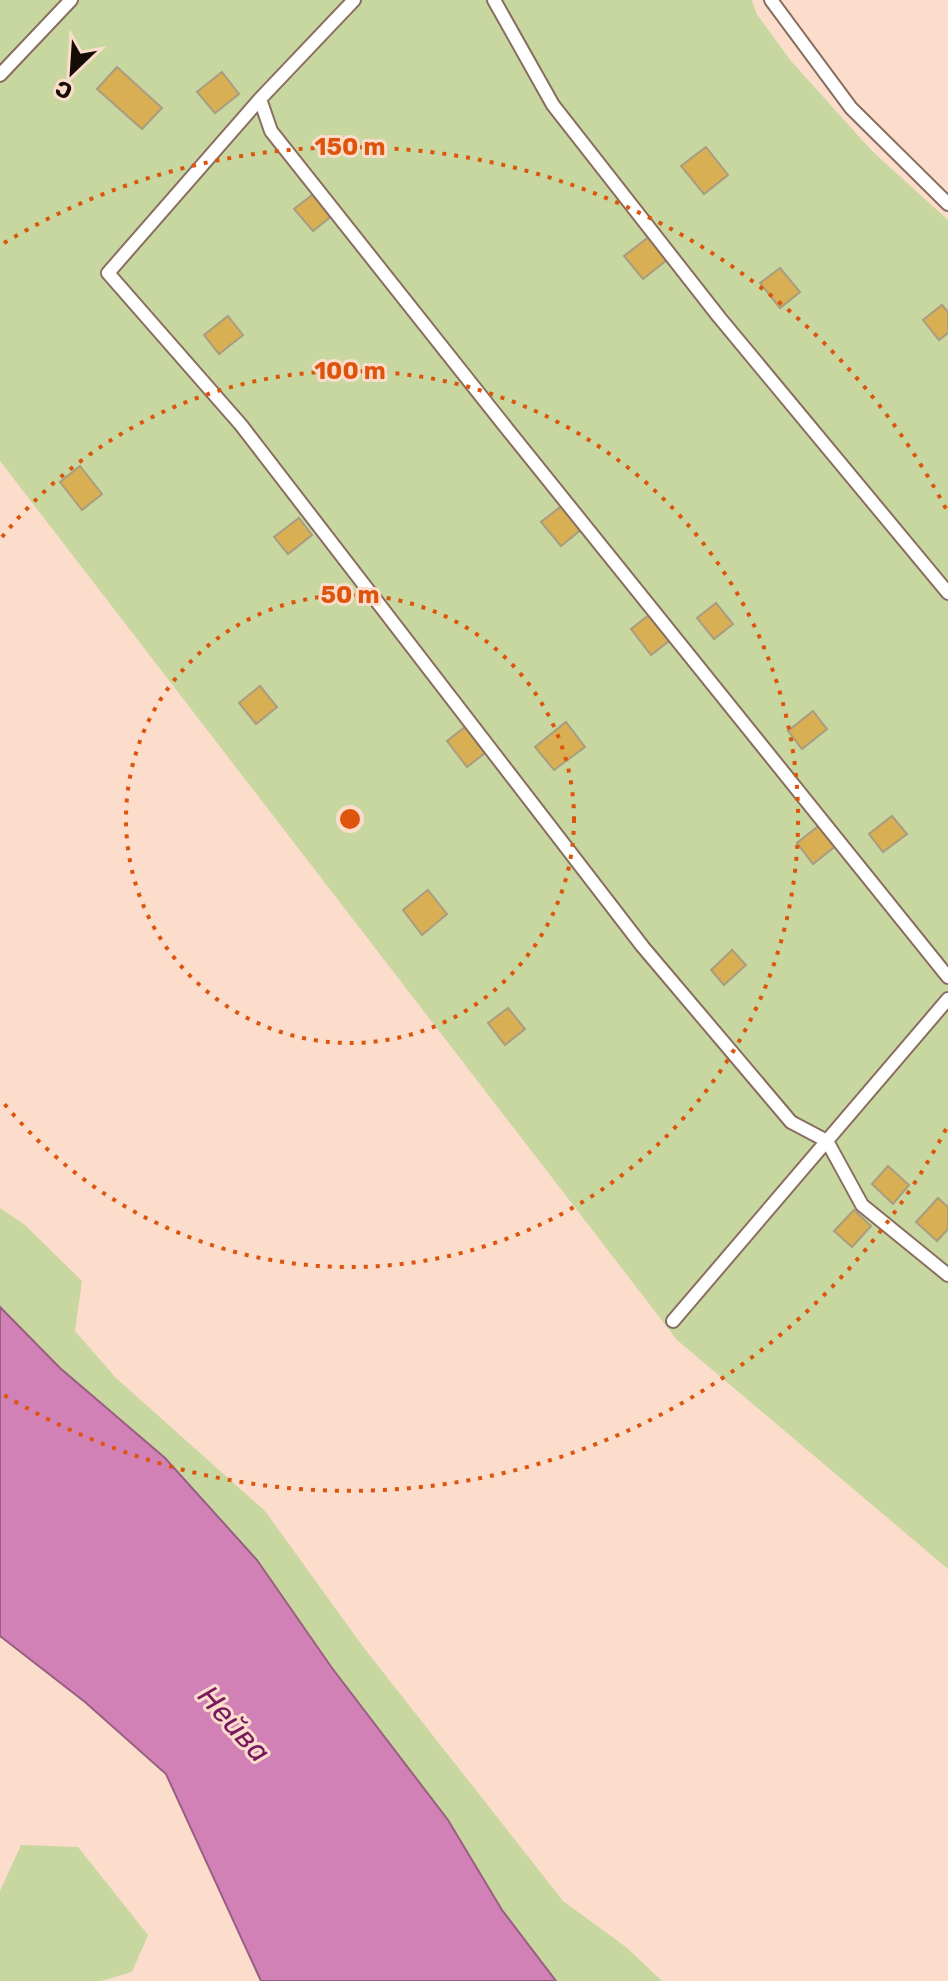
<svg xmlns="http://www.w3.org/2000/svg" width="948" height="1981" font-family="Rubik,sans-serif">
	<rect width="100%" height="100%" fill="#fcddcc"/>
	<path fill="#c7d79f" d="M0,0H752L756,13L791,61L872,151L948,220V1569L677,1340L0,461Z
		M0,1208L25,1225L82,1281L75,1331L116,1378L265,1511L364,1648L563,1901L626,1947L662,1981H556L502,1910L257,1560L165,1458L60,1368L0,1307Z
		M21,1845L78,1847L148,1935L132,1972L101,1981H0V1891Z"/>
	<path fill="#d281b6" stroke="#995e81" stroke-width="2" d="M0,1307L60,1368L165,1458L257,1560L332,1668L448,1820L502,1910L556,1981H261L166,1774L85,1702L0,1636Z"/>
	<path fill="#d8b053" stroke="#a99c81" stroke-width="2" d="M117,67L162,108L142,129L97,89Z
		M222,72L239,94L215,113L197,92Z
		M706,147L728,175L704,194L681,166Z
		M316,192L334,214L313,231L294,209Z
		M650,236L668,259L643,279L624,256Z
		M780,268L800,292L780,308L760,283Z
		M942,305L948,312V333L939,340L923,320Z
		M228,316L243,335L219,354L204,335Z
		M80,466L102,494L82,510L60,482Z
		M564,504L583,528L561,546L541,522Z
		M299,518L312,535L288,554L274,537Z
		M716,603L733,624L714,639L697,618Z
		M649,615L669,641L651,655L631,629Z
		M260,686L277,707L256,724L239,703Z
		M813,711L827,729L802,749L788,731Z
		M566,722L585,747L554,770L535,747Z
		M465,727L485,753L467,767L447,741Z
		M892,816L907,834L883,852L869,834Z
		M821,824L837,845L813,864L797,843Z
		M428,890L447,914L422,935L403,910Z
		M732,950L746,965L724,985L711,970Z
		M508,1008L525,1029L505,1045L488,1023Z
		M888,1166L909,1185L893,1204L872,1184Z
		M938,1198L948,1207V1229L937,1241L916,1222Z
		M854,1210L871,1226L852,1247L834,1231Z"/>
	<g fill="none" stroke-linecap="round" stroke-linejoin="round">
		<defs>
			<path id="service" d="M354,0L260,99L271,131L508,430L948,977
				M494,0L553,105L719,317L948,593
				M771,0L851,108L948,204
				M0,75L71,0
				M260,99L108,273L241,425L643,947L791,1122L827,1141L862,1205L948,1275
				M673,1321L948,999"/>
		</defs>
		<use href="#service" stroke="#896e5f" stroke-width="16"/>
		<use href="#service" stroke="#fff" stroke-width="12"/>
	</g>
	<g fill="none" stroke="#dd550c" stroke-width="4" stroke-dasharray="4 8">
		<circle cx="350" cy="819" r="224"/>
		<path d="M2 537A448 448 0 1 1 2 1101"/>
		<path d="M946 1129A672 672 0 0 1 4 1395M4 243A672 672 0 0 1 946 509"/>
	</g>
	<g text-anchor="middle" stroke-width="6" stroke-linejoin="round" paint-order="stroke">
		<g font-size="30" font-style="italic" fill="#78185f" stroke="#fcddcc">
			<text transform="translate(234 1724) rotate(48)" y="10">Нейва</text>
		</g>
	</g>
	<circle cx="350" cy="819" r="12" fill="#dd550c" stroke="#fcddcc" stroke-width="4"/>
	<g font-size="24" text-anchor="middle" font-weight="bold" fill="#dd550c" stroke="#fcddcc" stroke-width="6" stroke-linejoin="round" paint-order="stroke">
		<text x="350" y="155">150 m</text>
		<text x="350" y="379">100 m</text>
		<text x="350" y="603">50 m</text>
	</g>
	<g transform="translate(72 72) rotate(205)" stroke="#fcddcc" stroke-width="6" paint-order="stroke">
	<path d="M0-6L14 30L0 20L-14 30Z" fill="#150c06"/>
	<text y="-12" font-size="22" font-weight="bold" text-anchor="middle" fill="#150c06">С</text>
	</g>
</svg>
